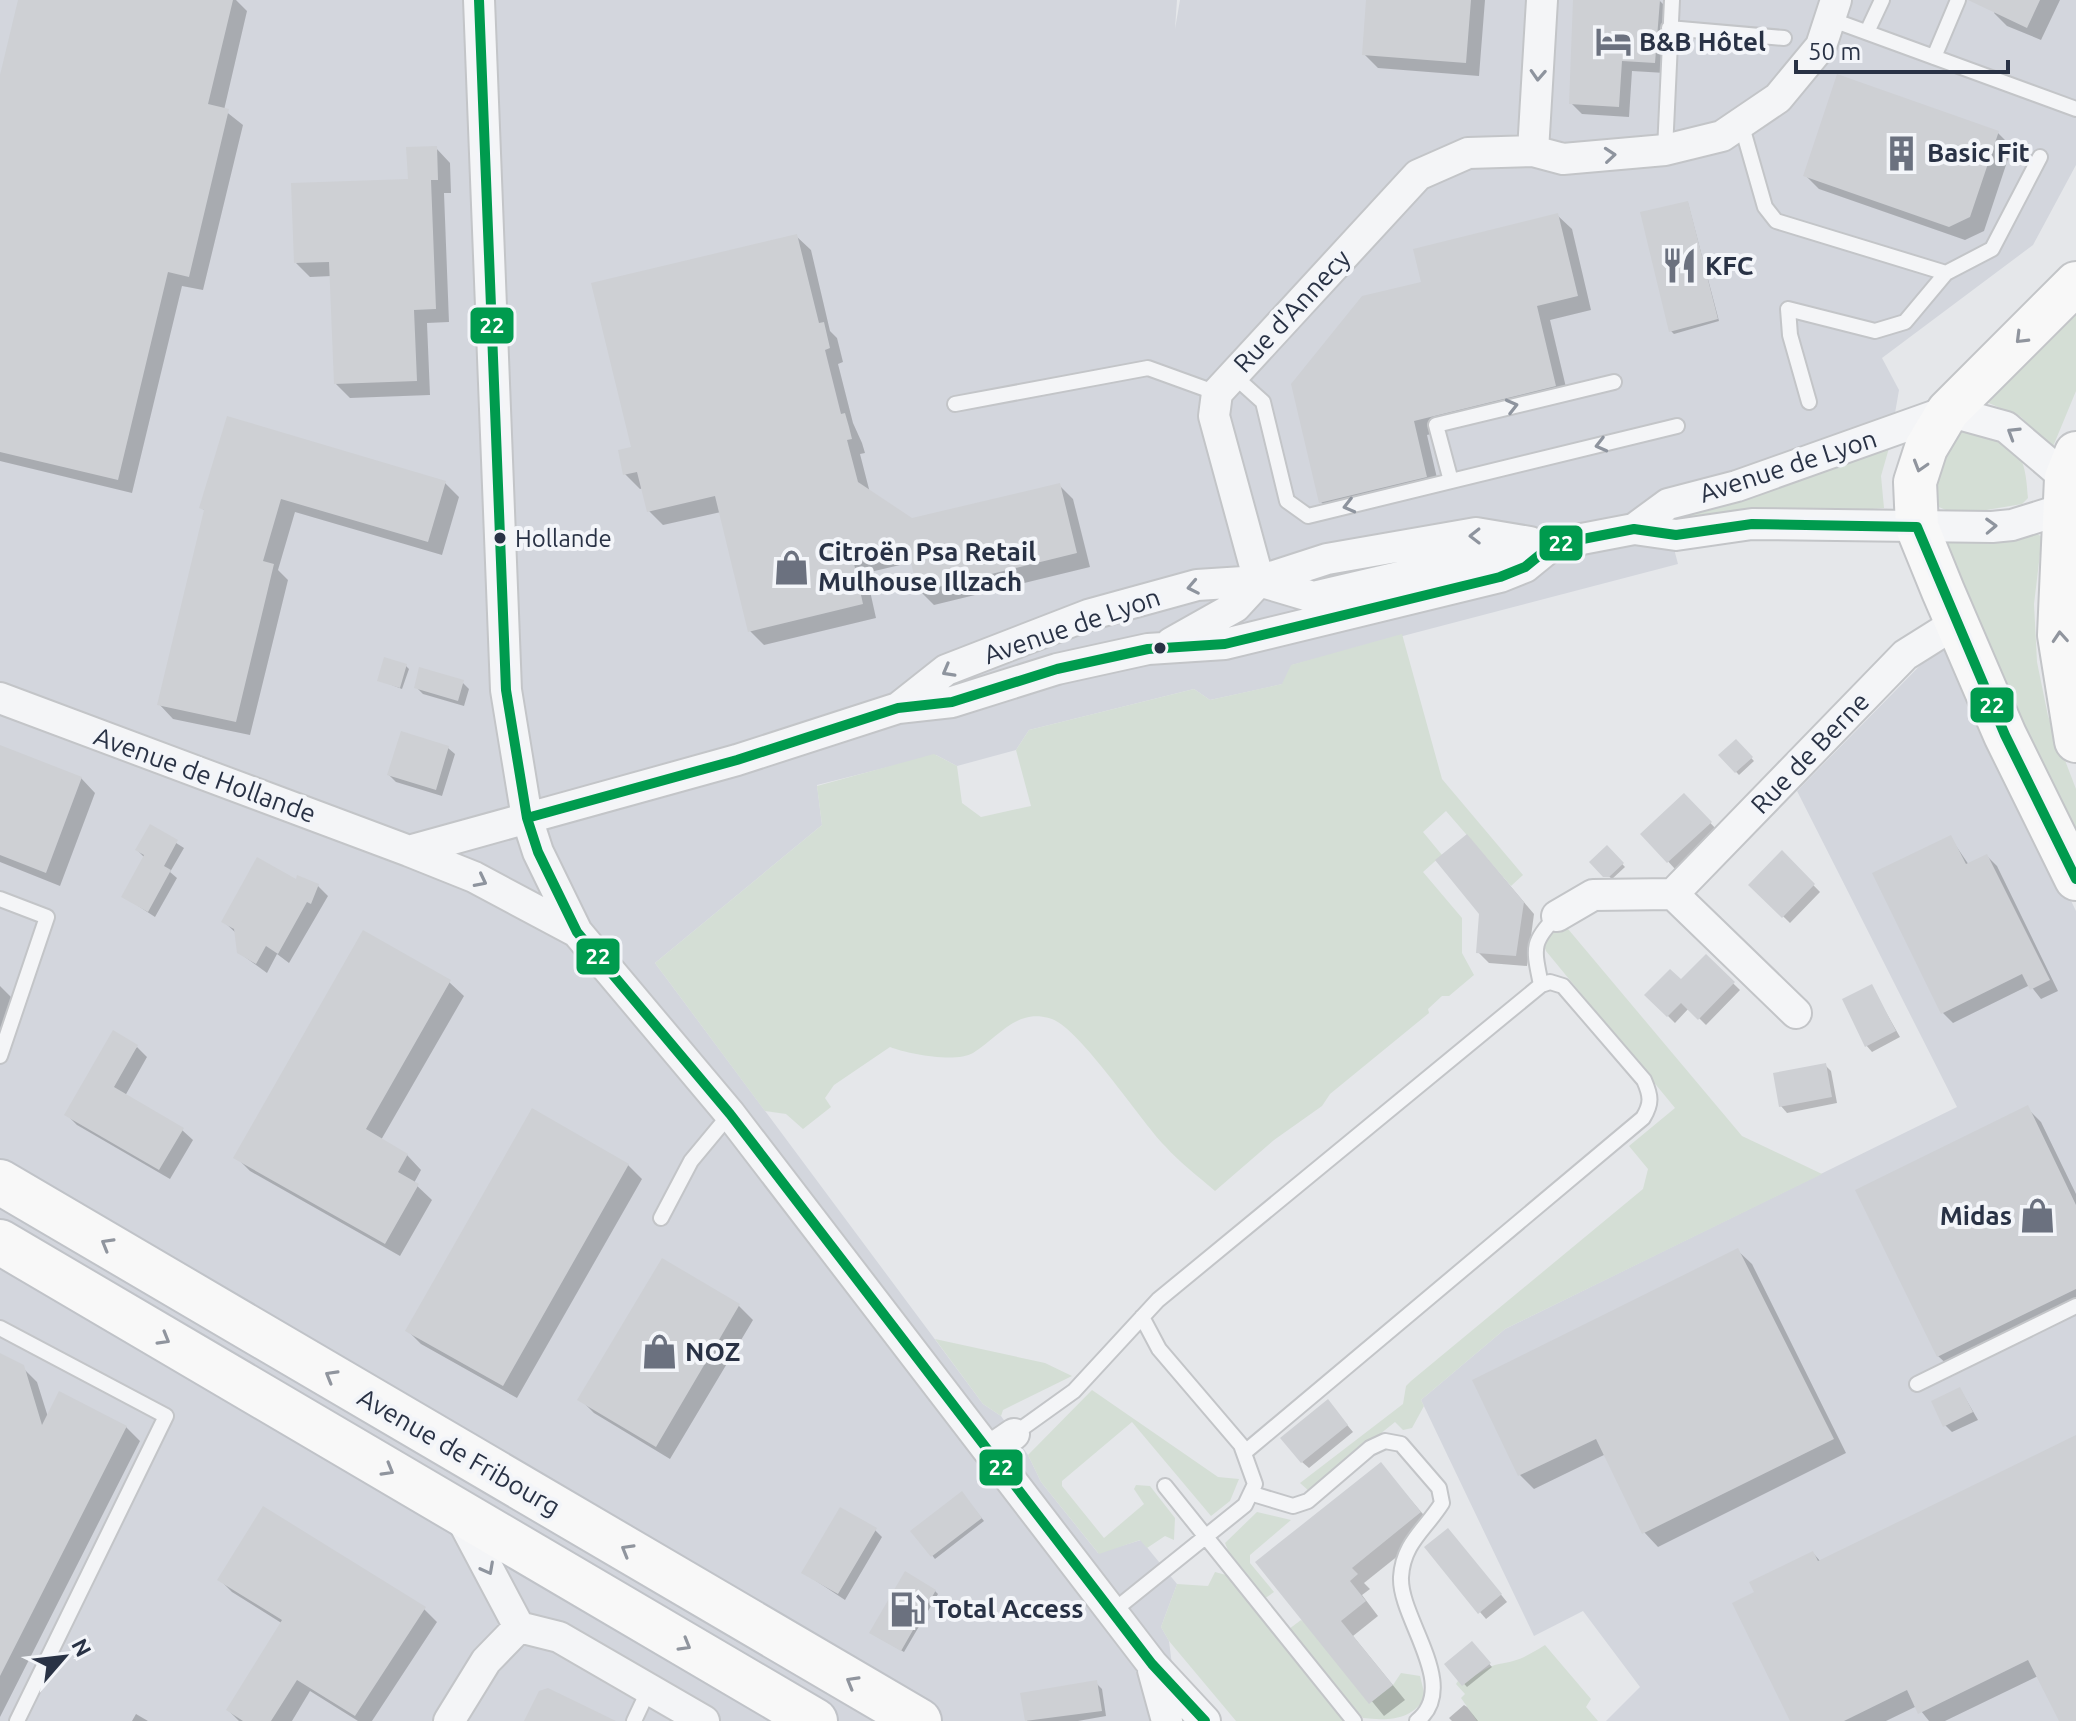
<svg xmlns="http://www.w3.org/2000/svg" width="2076" height="1721" font-family="Ubuntu,sans-serif">
	<rect width="100%" height="100%" fill="#e5e7ea"/>
	<path fill="#d3d6dd" d="M0,0H1177L1175,29L1180,0H2076V165L2033,245L1882,358L1899,390L1889,448L1668,526L1678,564L1292,665L1283,684L1210,700L1194,689L1029,730L1016,750L957,766L936,755L817,785L822,825L655,963L983,1404L1001,1416L1028,1455L1041,1482L1098,1553L1141,1540L1177,1584L1161,1627L1169,1641L1179,1721H0Z
		M1945,640L2076,911V1721H1606L1640,1687L1583,1611L1534,1636L1421,1400L1505,1329L1957,1107L1797,791Z"/>
	<path fill="#d4ded5" d="M2076,303V391L2052,449L2021,417L1984,401Z
		M1964,430C2013,446 2025,442 2028,498L2022,504L1957,515L1939,507C1932,479 1942,458 1954,434Z
		M1889,448L1881,476L1884,508L1668,526L1666,519Z
		M2036,533L2042,537L2034,604L2037,662L2048,716L2076,789V847L1945,542Z
		M1402,634L1442,779L1523,875L1511,886L1446,811L1423,832L1442,855L1423,872L1462,918V953L1474,975L1449,996H1442L1428,1009L1429,1013L1330,1094L1322,1106L1274,1140L1215,1191C1198,1176 1180,1163 1165,1146C1139,1119 1081,1030 1052,1019C1017,1007 999,1037 973,1053C956,1063 908,1054 890,1047L834,1085L825,1098L831,1107L803,1129L786,1114L765,1111L655,963L822,825L817,786L934,754L957,766L962,803L981,817L1031,806L1016,750L1029,730L1194,689L1210,700L1282,684L1291,665Z
		M1563,923L1742,1136L1822,1174L1505,1329L1421,1400L1424,1406L1412,1428L1403,1430L1395,1422L1309,1491L1300,1483L1403,1404L1406,1386L1411,1381L1643,1189L1648,1169L1629,1146L1675,1108L1546,951L1543,943Z
		M935,1339L1045,1363L1072,1376L1003,1410L1001,1416L983,1404Z
		M1092,1390L1218,1477L1239,1479L1230,1501L1211,1516L1132,1422L1062,1481V1486L1104,1538L1144,1504L1134,1489L1136,1485L1150,1486L1175,1518L1174,1540L1165,1536L1147,1548L1140,1540L1099,1554L1041,1482L1028,1455Z
		M1257,1512L1291,1520L1250,1555V1563L1274,1592L1264,1599L1230,1555L1225,1543Z
		M1215,1572L1226,1575L1343,1721H1236L1169,1641L1161,1627L1177,1584L1208,1586Z
		M1301,1620L1393,1685L1401,1673L1420,1676L1425,1696C1414,1720 1388,1721 1363,1718L1289,1629Z
		M1545,1645L1591,1699L1586,1707L1598,1721H1477L1461,1698L1465,1694L1456,1684L1458,1681C1474,1679 1488,1665 1499,1664C1519,1661 1527,1656 1545,1645Z"/>
	<path fill="#0003" d="M20,0H236L247,11L224,110L243,125L203,290L182,286L132,493L0,461V83Z
		M1368,0H1485L1479,76L1378,68L1364,54Z
		M1577,0H1659L1670,11L1665,73L1632,71L1629,117L1582,114L1571,103Z
		M2000,0H2060L2041,40L2007,26L1994,13Z
		M1998,133L2012,147L1984,231L1965,240L1819,189L1805,175Z
		M436,148L450,163L451,193H444L449,322L427,323L430,395L350,398L336,384L332,276L310,277L296,263L410,181Z
		M1688,203L1719,321L1674,334L1671,331Z
		M1557,215L1572,229L1591,310L1550,320L1569,400L1427,435L1440,491L1335,516L1321,502L1423,283Z
		M796,236L811,250L830,331L837,338L843,362L838,364L853,423L862,443L865,453L860,454L870,493L911,520L1059,485L1073,499L1090,567L934,605L920,591L913,562L866,573L876,618L764,645L750,631L721,512L663,525L649,511L643,488L640,489L625,474L634,449Z
		M228,419L445,483L459,497L442,555L295,512L278,570L288,580L250,735L173,719L159,704L206,512L202,508Z
		M406,666L409,669L402,689L379,680Z
		M462,682L469,689L464,706L423,694L416,687Z
		M1736,742L1754,761L1739,775L1721,756Z
		M0,748L81,778L95,793L60,886L0,862Z
		M448,748L455,754L442,796L396,782L389,775Z
		M1684,795L1717,830L1675,869L1643,834Z
		M151,827L184,848L170,872L177,878L155,917L123,896L145,858L137,850Z
		M1950,837L1969,865L1987,856L1997,866L2058,991L2041,999L2030,985L1953,1023L1943,1013Z
		M1477,847L1534,914L1527,966L1489,963L1478,952L1481,913Z
		M1607,848L1625,867L1612,879L1592,862Z
		M1782,853L1820,892L1790,923L1751,885Z
		M297,882L318,886L328,896L289,963L277,954L267,973L238,952L236,933L223,921Z
		M1706,957L1740,990L1706,1025L1689,1008L1675,1023L1647,995L1681,982Z
		M449,982L464,996L381,1140L407,1155L421,1170L414,1183L432,1200L400,1256L250,1171L236,1157Z
		M0,986L14,1000L4,1032L0,1031Z
		M1871,986L1900,1037L1872,1052L1866,1045Z
		M137,1047L147,1057L125,1096L182,1130L193,1140L170,1179L77,1125L67,1115Z
		M1825,1065L1831,1071L1837,1103L1787,1113L1781,1106Z
		M2027,1108L2041,1122L2076,1194V1309L1952,1369L1938,1356Z
		M532,1111L628,1165L642,1179L517,1398L421,1344L407,1330Z
		M1737,1250L1752,1264L1846,1453L1658,1547L1644,1532L1606,1454L1534,1489L1520,1475L1474,1381Z
		M662,1260L739,1306L753,1320L670,1459L594,1413L580,1399Z
		M0,1355L22,1367L37,1382L48,1417L126,1427L140,1441L0,1717Z
		M1960,1389L1978,1420L1952,1432L1945,1425Z
		M1334,1409L1353,1432L1309,1468L1302,1462Z
		M2076,1437V1721H2061L2038,1676L1945,1721H1929L1917,1706L1886,1721H1792L1757,1593L1813,1553L1821,1562Z
		M1381,1465L1434,1527L1364,1583L1370,1589L1362,1595L1378,1616L1353,1636L1405,1700L1384,1716L1258,1562Z
		M964,1496L984,1521L935,1559L913,1531Z
		M875,1530L882,1537L845,1600L804,1573Z
		M1454,1537L1507,1602L1486,1619L1480,1612Z
		M219,1579L424,1609L437,1622L372,1721H358L310,1691L292,1721H239L228,1710L283,1624L232,1592Z
		M935,1591L938,1594L904,1652L874,1635Z
		M1472,1644L1492,1667L1467,1687L1447,1665Z
		M1096,1683L1102,1689L1106,1716L1078,1721H1027L1022,1694Z
		M1464,1705L1467,1707L1478,1721H1452L1449,1718Z
		M136,1714L148,1721H132Z"/>
	<path fill="#ced0d4" d="M18,0H233L208,104L229,109L189,277L168,272L118,480L0,452V75Z
		M1366,0H1471L1466,63L1362,55Z
		M1573,0H1660L1655,63L1622,61L1619,107L1569,104Z
		M1968,0H2040L2027,28Z
		M1837,74L1999,131L1970,217L1949,227L1803,176Z
		M437,146L438,180H431L436,309L414,310L417,381L334,384L329,262L294,263L291,183L408,179L406,147Z
		M1688,201L1718,319L1669,332L1640,212Z
		M1558,213L1578,296L1537,306L1556,386L1414,421L1427,477L1319,503L1291,384L1362,296L1421,282L1413,249Z
		M797,234L819,323L824,322L830,348L825,350L841,414L845,413L849,427L852,439L847,440L858,482L912,518L1060,483L1077,553L918,592L907,546L853,559L863,604L748,632L715,496L647,512L637,472L623,475L618,450L631,447L591,283Z
		M227,416L446,481L428,542L281,499L263,561L274,564L236,722L157,705L204,510L199,508Z
		M384,657L407,664L400,688L377,681Z
		M419,667L464,680L458,701L414,688Z
		M401,731L449,746L436,790L387,775Z
		M1736,739L1753,757L1735,773L1718,755Z
		M0,745L82,777L46,873L0,855Z
		M1684,793L1712,822L1667,863L1640,834Z
		M150,824L178,840L164,866L171,870L148,912L121,897L144,855L135,850Z
		M1467,834L1524,902L1516,956L1476,953L1479,914L1435,860Z
		M1951,835L1966,864L1987,854L2050,980L2030,990L2022,974L1941,1014L1872,873Z
		M1607,845L1624,863L1609,877H1603L1589,862Z
		M1782,850L1815,884L1782,918L1748,885Z
		M257,857L296,879L297,875L319,884L311,904L307,902L278,954L266,946L256,964L237,953L234,929L221,922Z
		M363,930L451,980L366,1129L408,1154L398,1172L419,1184L385,1244L233,1158Z
		M1706,954L1735,982L1698,1020L1681,1003L1667,1017L1644,995L1670,969L1681,979Z
		M1872,984L1896,1031L1865,1047L1842,999Z
		M113,1030L138,1045L114,1087L184,1128L159,1170L64,1115Z
		M1826,1063L1832,1097L1779,1107L1773,1073Z
		M2028,1105L2076,1205V1289L1937,1357L1855,1190Z
		M532,1108L629,1164L503,1386L405,1331Z
		M1738,1248L1834,1439L1642,1534L1596,1439L1518,1476L1472,1380Z
		M662,1258L740,1304L656,1447L577,1400Z
		M0,1353L24,1365L42,1425L59,1391L127,1426L0,1676Z
		M1960,1387L1973,1412L1943,1427L1931,1401Z
		M1328,1399L1348,1425L1301,1463L1280,1438Z
		M2076,1435V1721H2059L2028,1660L1918,1714L1907,1690L1844,1721H1790L1732,1603L1754,1592L1749,1582L1813,1551L1818,1561Z
		M1381,1462L1421,1512L1352,1568L1358,1574L1350,1581L1366,1601L1341,1621L1393,1685L1369,1704L1255,1562Z
		M962,1491L982,1518L931,1557L910,1531Z
		M263,1506L426,1607L355,1716L297,1680L271,1721H243L226,1710L282,1620L217,1580Z
		M840,1507L877,1528L838,1594L801,1573Z
		M1448,1528L1502,1594L1478,1614L1424,1547Z
		M905,1571L936,1590L901,1651L869,1633Z
		M1472,1641L1491,1663L1462,1686L1444,1664Z
		M1097,1680L1102,1711L1025,1721L1020,1693Z
		M548,1688L616,1721H524L539,1691Z"/>
	<g fill="none" stroke-linecap="round" stroke-linejoin="round">
		<defs>
			<path id="service" d="M1830,19L2076,109
				M1669,28L1784,38
				M1867,32L1882,0
				M1934,57L1958,0
				M1741,123L1765,207L1776,221L1946,273L1992,249L2040,157
				M1665,150L1672,0
				M1233,375L1263,402L1287,501L1308,516L1677,426
				M1809,402L1790,335L1788,309L1875,331L1905,322L1946,273
				M955,404L1148,368L1217,393
				M1451,481L1436,425L1614,382
				M0,899L47,917L0,1056
				M1541,985C1534,949 1530,943 1557,916
				M661,1218L691,1161L730,1114
				M0,1328L166,1416L17,1721
				M1917,1384L2076,1306
				M1014,1434L1074,1391L1158,1300L1541,985L1550,982L1563,986L1644,1080C1651,1096 1652,1103 1643,1118L1245,1452
				M1165,1486L1354,1721
				M1253,1494L1293,1506L1308,1501L1370,1448L1385,1441L1401,1444L1439,1488L1442,1503C1425,1530 1403,1543 1401,1577C1399,1619 1461,1686 1417,1721
				M1112,1612L1245,1505L1255,1484L1241,1445L1159,1349L1142,1317
				M634,1721L649,1689"/>
			<path id="minor" d="M479,0L506,690L527,818L538,852L577,932L730,1114L1152,1664L1205,1721
				M1533,151L1542,0
				M1634,529L1668,504L1737,486L1948,411L2006,427L2066,478
				M1259,581L1214,416L1217,393L1418,175L1468,153L1533,151L1563,159L1665,150L1722,136L1778,98L1821,46L1836,0
				M1259,581L1313,597L1467,561L1634,529L1676,535L1752,524L1992,527L2012,525L2063,509
				M1171,643L1235,607L1259,581
				M0,698L409,851L474,877L577,932
				M898,708L946,670L1088,615L1197,585L1259,581L1327,559L1476,533L1530,542
				M409,851L737,760L898,708L952,702L1057,669L1148,649L1225,644L1500,577L1525,567L1552,545
				M1673,894L1796,1013
				M1557,916L1593,895L1673,894L1905,655L1956,623
				M989,1451L1014,1434
				M458,1512L519,1627
				M519,1627L559,1637L704,1721
				M1153,1670L1167,1721
				M449,1721L486,1661L519,1627"/>
			<path id="secondary" d="M2076,283L1948,411L1926,448L1915,482L1917,527L1943,591L2005,735L2076,879
				M2076,453L2066,478L2059,635L2076,741"/>
			<path id="primary" d="M0,1182L919,1721
				M0,1242L815,1721"/>
		</defs>
		<use href="#service" stroke="#c3c5c8" stroke-width="18"/>
		<use href="#minor" stroke="#c3c5c8" stroke-width="34"/>
		<use href="#secondary" stroke="#c3c5c8" stroke-width="46"/>
		<use href="#primary" stroke="#c0c3c8" stroke-width="48"/>
		<use href="#service" stroke="#f4f5f7" stroke-width="14"/>
		<use href="#minor" stroke="#f4f5f7" stroke-width="30"/>
		<use href="#secondary" stroke="#f8f8f8" stroke-width="42"/>
		<use href="#primary" stroke="#f8f8f8" stroke-width="44"/>
		<defs>
			<path id="bus-1" d="M479,0L506,690L527,818L538,852L577,932L730,1114L1152,1664L1205,1721
				M1917,527L2005,735L2076,879
				M527,818L737,760L898,708L952,702L1057,669L1148,649L1225,644L1500,577L1525,567L1552,545L1634,529L1676,535L1752,524L1917,527"/>
		</defs>
		<use href="#bus-1" stroke="#f3f5f9" stroke-width="16"/>
		<use href="#bus-1" stroke="#009b4e" stroke-width="10"/>
	</g>
	<defs><path id="oneway-chevron" d="M-2-3.5L2.5 0L-2 3.5" fill="none" stroke-width="1.6" stroke-linecap="round" stroke-linejoin="round" transform="scale(2)"/></defs>
	<g stroke="#8e949e">
		<use href="#oneway-chevron" transform="translate(1538 75) rotate(93)"/>
		<use href="#oneway-chevron" transform="translate(1610 155) rotate(-5)"/>
		<use href="#oneway-chevron" transform="translate(1512 406) rotate(-14)"/>
		<use href="#oneway-chevron" transform="translate(2013 433) rotate(-148)"/>
		<use href="#oneway-chevron" transform="translate(1601 445) rotate(166)"/>
		<use href="#oneway-chevron" transform="translate(1349 506) rotate(166)"/>
		<use href="#oneway-chevron" transform="translate(1991 526) rotate(-2)"/>
		<use href="#oneway-chevron" transform="translate(1475 536) rotate(179)"/>
		<use href="#oneway-chevron" transform="translate(1193 587) rotate(169)"/>
		<use href="#oneway-chevron" transform="translate(948 671) rotate(151)"/>
		<use href="#oneway-chevron" transform="translate(481 881) rotate(27)"/>
		<use href="#oneway-chevron" transform="translate(488 1569) rotate(62)"/>
	</g>
	<g stroke="#90959e">
		<use href="#oneway-chevron" transform="translate(2021 338) rotate(135)"/>
		<use href="#oneway-chevron" transform="translate(1920 466) rotate(107)"/>
		<use href="#oneway-chevron" transform="translate(2060 637) rotate(-94)"/>
		<use href="#oneway-chevron" transform="translate(107 1244) rotate(-150)"/>
		<use href="#oneway-chevron" transform="translate(164 1339) rotate(30)"/>
		<use href="#oneway-chevron" transform="translate(331 1376) rotate(-150)"/>
		<use href="#oneway-chevron" transform="translate(388 1470) rotate(30)"/>
		<use href="#oneway-chevron" transform="translate(627 1550) rotate(-150)"/>
		<use href="#oneway-chevron" transform="translate(685 1645) rotate(30)"/>
		<use href="#oneway-chevron" transform="translate(852 1682) rotate(-150)"/>
	</g>
	<defs>
		<symbol id="hotel-bare" viewBox="-9 -9 18 18"><path d="M-6-4.5h1.5V1H6V5H4.5V3h-9V5H-6ZM-4 0a1.8 1.8 0 1 1 3.6 0ZM.5 0V-2.5h3Q6-2.5 6 0Z" fill="#6b717f" stroke="#f3f5f9" stroke-width="2.5" paint-order="stroke"/></symbol>
		<symbol id="building-bare" viewBox="-9 -9 18 18"><path d="M-4-6H4V6H1V3H-1V6H-4ZM-2.5-4.3h1.7v1.8h-1.7ZM.8-4.3h1.7v1.8H.8ZM-2.5-1h1.7V.8h-1.7ZM.8-1h1.7V.8H.8Z" fill="#6b717f" stroke="#f3f5f9" stroke-width="2.5" paint-order="stroke"/></symbol>
		<symbol id="restaurant-bare" viewBox="-9 -9 18 18"><path d="M-5-6h1v4h1v-4h1v4h1v-4h1v5L-1.5 .5V6h-2V.5L-5-1ZM5-6V6H3V1.5H1.5Q1.5-4 5-6Z" fill="#6b717f" stroke="#f3f5f9" stroke-width="2.5" paint-order="stroke"/></symbol>
		<symbol id="shop-bare" viewBox="-9 -9 18 18"><path d="M-5-2.5h2.3a2.7 3.5 0 0 1 5.4 0H5L5.5 6h-11ZM-1.5-2.5h3a1.5 2.3 0 0 0-3 0Z" fill="#6b717f" stroke="#f3f5f9" stroke-width="2.5" paint-order="stroke"/></symbol>
		<symbol id="fuel-bare" viewBox="-9 -9 18 18"><path d="M-5.5-6h7V0h2V4h1.3V-2.5L3-4.5l.8-.8L6-3V5H2.5V1h-1V6h-7ZM-4.2-4.7v3.2H.2V-4.7Z" fill="#6b717f" stroke="#f3f5f9" stroke-width="2.5" paint-order="stroke"/></symbol>
	</defs>
	<g fill-rule="evenodd">
		<use href="#hotel-bare" x="1588" y="16" width="51" height="51"/>
		<use href="#building-bare" x="1876" y="128" width="51" height="51"/>
		<use href="#restaurant-bare" x="1654" y="240" width="51" height="51"/>
		<use href="#shop-bare" x="766" y="542" width="51" height="51"/>
		<use href="#shop-bare" x="2012" y="1190" width="51" height="51"/>
		<use href="#shop-bare" x="634" y="1326" width="51" height="51"/>
		<use href="#fuel-bare" x="882" y="1584" width="51" height="51"/>
	</g>
	<g fill="#293245" stroke="#f3f5f9" stroke-width="3">
		<circle cx="500" cy="538" r="7"/>
		<circle cx="1160" cy="648" r="7"/>
	</g>
	<g text-anchor="middle" stroke-width="8" stroke-linejoin="round" paint-order="stroke">
		<g font-size="24" fill="#293245" stroke="#f3f5f9" text-anchor="start">
			<text x="515" y="547">Hollande</text>
		</g>
		<g font-size="26" font-weight="bold" fill="#293245" stroke="#f3f5f9" text-anchor="start">
			<text x="1639" y="51">B&amp;B Hôtel</text>
			<text x="1927" y="162">Basic Fit</text>
			<text x="1705" y="275">KFC</text>
			<text x="818" y="561">Citroën Psa Retail<tspan x="818" dy="30">Mulhouse Illzach</tspan></text>
			<text x="2012" y="1225" text-anchor="end">Midas</text>
			<text x="685" y="1361">NOZ</text>
			<text x="933" y="1618">Total Access</text>
		</g>
		<g font-size="26" fill="#293245" stroke="#f3f5f9">
			<text transform="translate(1292 311) rotate(-47)" y="9">Rue d'Annecy</text>
			<text transform="translate(1788 466) rotate(-18)" y="9">Avenue de Lyon</text>
			<text transform="translate(1072 626) rotate(-19)" y="9">Avenue de Lyon</text>
			<text transform="translate(1810 753) rotate(-46)" y="9">Rue de Berne</text>
			<text transform="translate(205 775) rotate(20)" y="9">Avenue de Hollande</text>
			<text transform="translate(459 1452) rotate(30)" y="9">Avenue de Fribourg</text>
		</g>
	</g>
	<g stroke="#f3f5f9" stroke-width="3">
		<rect x="469" y="306" width="46" height="39" rx="8" fill="#009b4e"/>
		<rect x="1538" y="524" width="46" height="38" rx="8" fill="#009b4e"/>
		<rect x="1969" y="686" width="46" height="38" rx="8" fill="#009b4e"/>
		<rect x="575" y="937" width="46" height="39" rx="8" fill="#009b4e"/>
		<rect x="978" y="1448" width="46" height="39" rx="8" fill="#009b4e"/>
	</g>
	<g font-size="22" text-anchor="middle" font-weight="bold" fill="#fff">
		<text x="492" y="333">22</text>
		<text x="1561" y="551">22</text>
		<text x="1992" y="713">22</text>
		<text x="598" y="964">22</text>
		<text x="1001" y="1475">22</text>
	</g>
	<g transform="translate(64 1657) rotate(62)" stroke="#f3f5f9" stroke-width="6" paint-order="stroke">
	<path d="M0-6L14 30L0 20L-14 30Z" fill="#293245"/>
	<text y="-12" font-size="22" font-weight="bold" text-anchor="middle" fill="#293245">N</text>
	</g>
	<path d="M1796 60v12h212v-12" fill="none" stroke="#293245" stroke-width="4"/>
	<text x="1808" y="60" font-size="24" fill="#293245" stroke="#f3f5f9" stroke-width="6" paint-order="stroke">50 m</text>
</svg>
